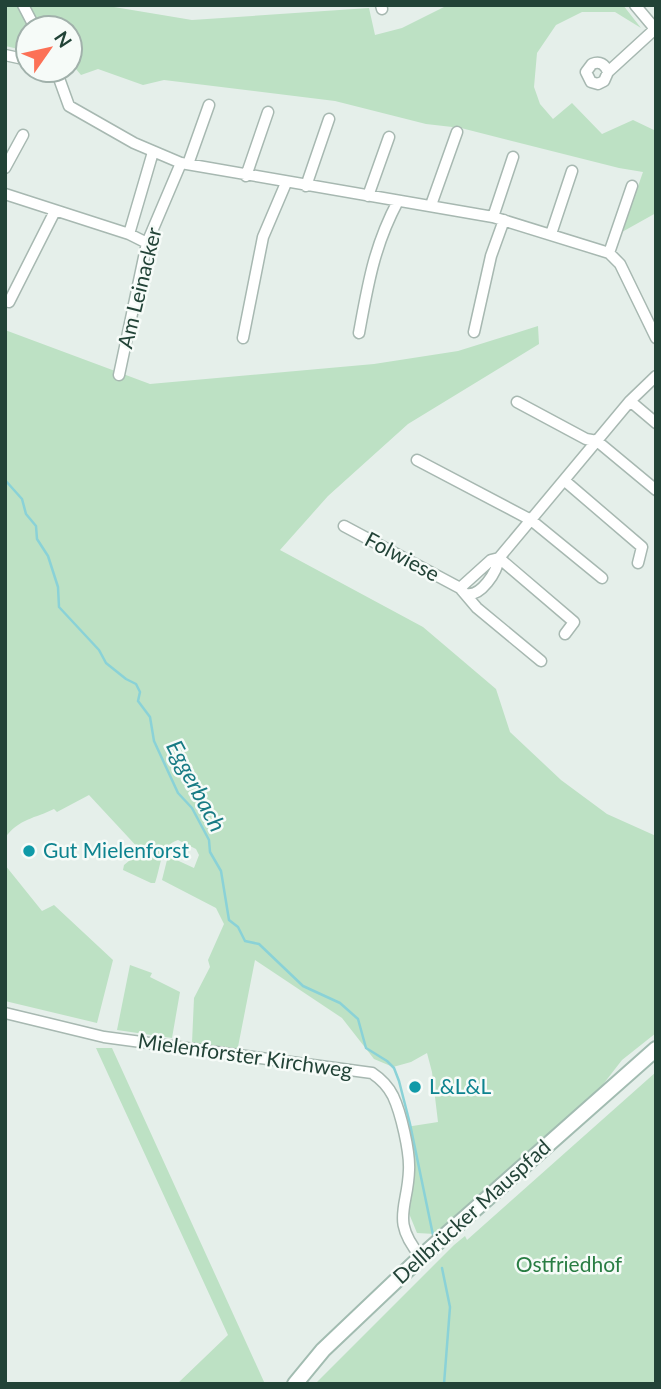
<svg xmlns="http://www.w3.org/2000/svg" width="661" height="1389" font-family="Lato,sans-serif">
	<rect width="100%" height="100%" fill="#e5efea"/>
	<path fill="#bde1c4" d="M5,5H18L30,28H28V51L5,46Z
		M28,5H102L192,20L369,8L375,35L402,28L448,5H623L641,28L615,12H582L556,25L537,53L534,87L540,104L553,119L572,103L602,134L633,120L656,131V213L622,232L643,172L619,168L461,128L426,124L335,101L164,80L143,85L98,69L81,75L70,62V28H40Z
		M538,326L539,344L408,424L328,496L280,550L423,627L496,689L510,732L561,780L607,814L656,836V1033L622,1060L601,1087L529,1156L435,1234L417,1233L408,1211L413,1184L406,1127L438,1122L432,1072L427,1053L411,1062L393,1067L374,1059L342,1018L255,960L237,1052L192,1043L194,998L210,967L208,960L224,924L216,908L162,880L168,856L194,868L199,855L196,849L178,840C160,845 161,867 155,883H151L123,870L124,865L141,851L89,795L57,812L54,809C36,818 18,819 5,838V330L150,384L374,364L458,351Z
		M5,865L42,911L54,905L113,960L97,1023L5,1001Z
		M130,965L152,973L150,977L180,992L172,1038L117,1030Z
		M96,1048H112L265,1384H177L228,1335Z
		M656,1072V1384H315L454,1245L465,1236L467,1240Z"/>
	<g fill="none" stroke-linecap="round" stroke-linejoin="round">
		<path stroke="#8ad2d7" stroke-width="2.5" d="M5,480L22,499L26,514L36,526L37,539L48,556L58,587L59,607L99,650L106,663L126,679L136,684L140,692L138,701L150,717L154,741L178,793L192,808L209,840L210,852L221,871L229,920L238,927L245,941L259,944L303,986L340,1003L358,1019L366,1048L387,1061L394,1068L399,1081L410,1124L433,1235
			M442,1268L450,1307L444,1384"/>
		<defs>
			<path id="minor" d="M23,5L35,28
				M381,5L382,9
				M635,5L656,30
				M5,55L28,60
				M56,70L69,106L134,143L181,163L493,217L609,253L620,264L656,338
				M608,72C605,64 600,61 592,64L586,72L591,82L598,84L604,81L608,72L655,29
				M188,164L209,105
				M5,168L23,135
				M246,176L268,112
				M306,186L329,119
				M5,194L129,234L147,243
				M368,196L389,137
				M431,205L457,132
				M493,217L513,157
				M129,234L153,152
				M551,234L572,171
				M609,253L632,186
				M9,302L55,211
				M474,332L491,256L504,220
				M359,333C368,284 374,246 398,201
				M243,338L263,237L286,183
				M119,375L147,243L181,163
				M630,401L656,423
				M517,402L586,439L597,441L656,490
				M417,460L531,520L602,578
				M565,481L642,547L638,563
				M344,526L460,588L477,608L541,661
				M499,558L574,622L565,634
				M460,588L491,560L499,558
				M466,594C481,597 497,572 499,558L630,401L656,376
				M5,1013L104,1037L372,1073C381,1079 388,1086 393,1096C401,1113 410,1152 409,1170C408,1208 390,1220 421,1257"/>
			<path id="secondary" d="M295,1384L323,1350L421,1257L656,1049"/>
		</defs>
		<use href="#minor" stroke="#a7b8b1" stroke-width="13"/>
		<use href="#secondary" stroke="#a2bcb1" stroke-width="18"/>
		<use href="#minor" stroke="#fff" stroke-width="10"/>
		<use href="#secondary" stroke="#fff" stroke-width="14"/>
	</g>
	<g fill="#0f9aa8" stroke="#f6fbf8" stroke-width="2.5">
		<circle cx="29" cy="851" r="7"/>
		<circle cx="415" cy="1087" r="7"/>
	</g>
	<g text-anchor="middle" stroke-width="5" stroke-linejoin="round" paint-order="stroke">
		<g font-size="21" fill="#224337" stroke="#f6fbf8">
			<text transform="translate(140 288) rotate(-76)" y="7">Am Leinacker</text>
			<text transform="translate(402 557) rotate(28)" y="7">Folwiese</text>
			<text transform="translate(245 1056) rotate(8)" y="7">Mielenforster Kirchweg</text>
			<text transform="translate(472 1212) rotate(-42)" y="7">Dellbrücker Mauspfad</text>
		</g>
		<g font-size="21" fill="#0d838f" stroke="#f6fbf8" text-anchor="start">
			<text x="43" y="858">Gut Mielenforst</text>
			<text x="429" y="1094">L&amp;L&amp;L</text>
		</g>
		<g font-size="21" fill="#297d43" stroke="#f6fbf8">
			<text x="569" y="1272">Ostfriedhof</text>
		</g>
		<g font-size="23" font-style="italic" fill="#177b84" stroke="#f6fbf8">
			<text transform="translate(196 786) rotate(62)" y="8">Eggerbach</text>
		</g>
	</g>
	<rect width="661" height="1389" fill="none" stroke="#224337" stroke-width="14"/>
	<g transform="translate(49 49) rotate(56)"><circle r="33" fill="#f6fbf8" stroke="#a1b1ab" stroke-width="2"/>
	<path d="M0-5L12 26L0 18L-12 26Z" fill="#fc7156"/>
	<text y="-10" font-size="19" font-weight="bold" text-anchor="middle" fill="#224337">N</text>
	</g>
</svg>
